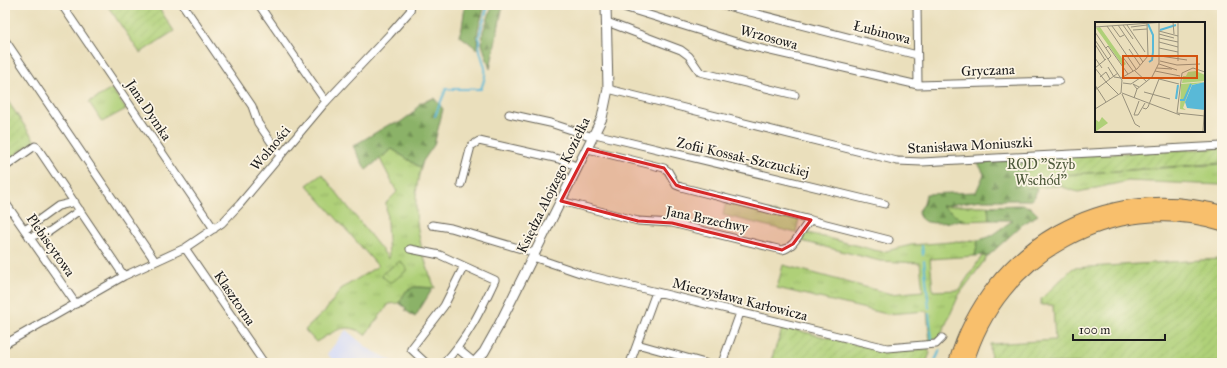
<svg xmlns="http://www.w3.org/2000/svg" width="1227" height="368" font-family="'IM FELL Great Primer',serif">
	<defs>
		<pattern id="grass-tufts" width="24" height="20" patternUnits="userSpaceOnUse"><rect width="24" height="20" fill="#afd078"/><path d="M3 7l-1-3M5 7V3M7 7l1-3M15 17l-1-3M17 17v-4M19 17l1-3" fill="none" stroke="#96b267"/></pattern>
		<pattern id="forest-firs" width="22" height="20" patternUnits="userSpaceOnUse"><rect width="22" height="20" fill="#8bb268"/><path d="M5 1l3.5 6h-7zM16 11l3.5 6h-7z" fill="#719055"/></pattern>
		<pattern id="park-crowns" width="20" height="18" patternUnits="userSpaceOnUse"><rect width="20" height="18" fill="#afd078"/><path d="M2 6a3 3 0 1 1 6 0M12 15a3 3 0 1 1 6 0" fill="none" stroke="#96b267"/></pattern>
		<pattern id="garden-furrows" width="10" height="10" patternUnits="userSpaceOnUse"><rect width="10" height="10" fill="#afd078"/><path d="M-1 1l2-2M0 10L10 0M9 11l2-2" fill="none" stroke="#96b267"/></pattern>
	</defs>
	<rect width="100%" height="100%" fill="#fcf5e5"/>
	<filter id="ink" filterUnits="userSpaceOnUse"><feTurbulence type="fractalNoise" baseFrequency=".025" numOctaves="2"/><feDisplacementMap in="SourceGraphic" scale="8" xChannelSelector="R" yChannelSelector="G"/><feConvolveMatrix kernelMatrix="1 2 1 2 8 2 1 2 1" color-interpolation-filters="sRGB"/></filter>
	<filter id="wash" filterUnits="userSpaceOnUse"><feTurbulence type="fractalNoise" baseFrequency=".012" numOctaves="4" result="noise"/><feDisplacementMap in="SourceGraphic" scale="16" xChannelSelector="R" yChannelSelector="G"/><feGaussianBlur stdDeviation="0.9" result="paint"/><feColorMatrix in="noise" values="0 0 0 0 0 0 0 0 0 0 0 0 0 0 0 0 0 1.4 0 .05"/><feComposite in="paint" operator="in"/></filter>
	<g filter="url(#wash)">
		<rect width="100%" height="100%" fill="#eadfbc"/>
		<path fill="#d2d9f9" d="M346,330L369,349L397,363H336L327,354Z"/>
		<path fill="url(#grass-tufts)" stroke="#66764a" d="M112,89L126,109L102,122L89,102Z
			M392,149L421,168C409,206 420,252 435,288C414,287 411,283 399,303L389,304L365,335C346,320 334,332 316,342L305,330L326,310L341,289L378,266L307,185L322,174L389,259L386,203L397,192L380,159Z
			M1222,164V185L1128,181L1078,192L1059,186V175Z
			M726,201L799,218L796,233L723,215Z
			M941,206H988L989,220L964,221Z
			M804,232L882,252L911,245L978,240L975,256L930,259L933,291L959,290L982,256L987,257L959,295L940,337L930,342L927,311L887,314L777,288L783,265L891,294L923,291L920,263L880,261L802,241Z"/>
		<path fill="url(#forest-firs)" stroke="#546742" d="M465,5H485L478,30L477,49L459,35L462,28Z
			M493,5H503L490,69L482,44L483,31Z
			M434,98L443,109L434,145L423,161L421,168L392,149L366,170L353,146L390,124L399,123L413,113L420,103Z
			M1024,158L1026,188H1037L1035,196L1032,200H980L942,206L964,221C952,220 920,230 918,212L924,204L926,194L976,192L984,174L978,163Z
			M1022,205L1030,207L1038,215L1023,224L987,257L983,255L975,256L978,240L989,237L1013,220H989L988,206Z
			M414,287L433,288L415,317L405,310L406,308L399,303L406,291Z"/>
		<path fill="url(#park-crowns)" stroke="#66764a" d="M400,261L406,268V271L392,282H389L382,276L383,273Z"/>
		<path fill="url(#garden-furrows)" stroke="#66764a" d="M107,5H157L174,31L140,53Z
			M5,97L35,141L5,162Z
			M1222,148V163L1060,175L1059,186L1026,188L1024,158Z
			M1219,259L1222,261V363H991L990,344L1055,340L1053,305H1041V299L1073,268Z
			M783,327L880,350L928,349L930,353L926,363H770Z"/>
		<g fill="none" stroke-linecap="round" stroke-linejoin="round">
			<path stroke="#59b9d7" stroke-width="2" d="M435,116L446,89H481C491,64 481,66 479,44C478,31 485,18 488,5
				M922,246L923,255
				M924,261L929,308
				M929,314L932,340
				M934,363L940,350"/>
		</g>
	</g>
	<g filter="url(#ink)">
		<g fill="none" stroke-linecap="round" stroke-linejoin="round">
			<defs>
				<path id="minor" d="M62,5L214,229
					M183,5L252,106L258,123L280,155
					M259,5L326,102
					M617,5L749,46L918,85L1059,81
					M723,5L917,55
					M917,5L918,85
					M607,22L681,50L689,56L700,72L795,95
					M5,40L155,261
					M608,89L897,161L922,162L1222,146
					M509,114L550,123L593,137
					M595,134L885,204
					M588,149L664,168L668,171L676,185L681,187L889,240
					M5,167L35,146L37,147L124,276
					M461,184L471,146L479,141L559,159L578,167
					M561,201L638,221L672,223L782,250C796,247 800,229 811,220
					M5,202L76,304
					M432,225L451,228L535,253
					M25,230L58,206L75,202
					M29,237L50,231L80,210
					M185,248L264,363
					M410,249L440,255L464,266
					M533,257L583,274L887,348L936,344L942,338
					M5,344L124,276L185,248L222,223L240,204L323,105L389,35L410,11L411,5
					M637,344L705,363
					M458,349L475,363
					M426,363L411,349L444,306L464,266L495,280C481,310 467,339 444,363
					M630,363L656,292
					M722,363L740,313"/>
				<path id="tertiary" d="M474,363L484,352L498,327L602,118L608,89L606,5"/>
				<path id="motorway" d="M956,363C989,248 1105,180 1222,213
					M966,363C997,254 1113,190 1222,223"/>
			</defs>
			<use href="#minor" stroke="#646054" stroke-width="9"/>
			<use href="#tertiary" stroke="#646054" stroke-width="11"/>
			<use href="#motorway" stroke="#646054" stroke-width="16"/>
			<use href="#minor" stroke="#fff" stroke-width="7"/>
			<use href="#tertiary" stroke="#fff" stroke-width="9"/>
			<use href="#motorway" stroke="#f8bf6c" stroke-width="14"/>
		</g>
	</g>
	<path fill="#d62828" fill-opacity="0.2" stroke="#d62828" stroke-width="3" stroke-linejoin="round" d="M588,149L664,168L676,185L681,187L811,220L793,244L782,250L672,223L638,221L561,201Z"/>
	<g text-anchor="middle" stroke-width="3.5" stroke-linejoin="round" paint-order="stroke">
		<g font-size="14" fill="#1c1c1c" stroke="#fcf5e5">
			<text transform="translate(882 32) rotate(14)" y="5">Łubinowa</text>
			<text transform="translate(769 37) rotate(15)" y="5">Wrzosowa</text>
			<text transform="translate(988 70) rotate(-2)" y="5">Gryczana</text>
			<text transform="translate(149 110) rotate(56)" y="5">Jana Dymka</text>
			<text transform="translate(970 145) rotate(-3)" y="5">Stanisława Moniuszki</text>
			<text transform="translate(270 148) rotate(-50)" y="5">Wolności</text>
			<text transform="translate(743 157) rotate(13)" y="5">Zofii Kossak-Szczuckiej</text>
			<text transform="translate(553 185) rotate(-64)" y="5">Księdza Alojzego Koziełka</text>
			<text transform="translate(707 219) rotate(12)" y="5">Jana Brzechwy</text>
			<text transform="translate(51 245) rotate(55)" y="5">Plebiscytowa</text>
			<text transform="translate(235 298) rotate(56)" y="5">Klasztorna</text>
			<text transform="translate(740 299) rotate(14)" y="5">Mieczysława Karłowicza</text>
		</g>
		<g font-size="14" fill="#4f5b3c" stroke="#fcf5e5">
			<text x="1041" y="169">ROD "Szyb<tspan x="1041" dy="16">Wschód"</tspan></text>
		</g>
	</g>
	<g transform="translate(1095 22)">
		<rect width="110" height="110" fill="#eadfbc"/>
		<path d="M110,60L96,63L88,86L91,88L85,87L86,62ZM7,95L13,101L0,110V97L4,100Z" fill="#afd078"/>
		<path d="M5,5L31,42L28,44L1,6ZM101,49L110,53V59L87,61L88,54H91L93,50Z" fill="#afd078"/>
		<path d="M110,60V88L92,86L90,80L97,63Z" fill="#59b9d7"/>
		<path fill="none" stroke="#59b9d7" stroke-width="2" d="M53,2L58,13V30L57,38L54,40M65,8L81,3M81,77L83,63M85,78H89L96,62"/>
		<path fill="none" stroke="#98917c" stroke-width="1" d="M78,0L79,12M83,0V39M23,3L48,40M28,3L38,17M32,3L50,30M12,4L41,47M17,4L25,15L29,13M0,5L70,0M36,5L52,3M38,8L52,7M64,9L83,14M0,10L16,34L13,37M64,12L79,16M64,16L83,20M0,18L27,58L26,71M64,20L83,25M0,22L10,38M11,26L13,24L33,52M64,26L83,30M34,27L45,43M27,34L38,49M65,34L92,38M0,36L7,46M65,39L82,43L105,42M64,42L82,48M13,45L19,55L26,56M0,46L11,60M0,46L11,37M62,46L77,47M39,48L52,60M60,49L85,54M5,55L11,50L15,57M26,56L42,47L53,34L52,1M11,60L23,72M28,61L36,62L45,56M0,63L11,80M42,67L38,62L44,65M0,68L23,51M49,70L75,77M27,71L85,93M27,72L40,102L45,105M39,76L42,67L57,55L64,41V0M48,86L51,87L53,85L64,57L84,62M0,87L26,71M82,91L110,94M82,91L87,51L98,46L110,50M39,93H43L50,81M39,93L44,79M108,110L110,76"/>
		<path fill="#d4530e" fill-opacity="0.15" stroke="#d4530e" stroke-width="2" d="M28,34H102V56H28Z"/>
		<rect width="110" height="110" fill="none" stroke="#1c1c1c" stroke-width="2"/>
	</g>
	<rect width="1227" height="368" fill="none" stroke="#fcf5e5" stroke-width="20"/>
	<path d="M1073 334v6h92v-6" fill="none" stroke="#1c1c1c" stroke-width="2"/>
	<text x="1079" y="334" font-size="12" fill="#1c1c1c" stroke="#fcf5e5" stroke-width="3" paint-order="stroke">100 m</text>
</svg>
